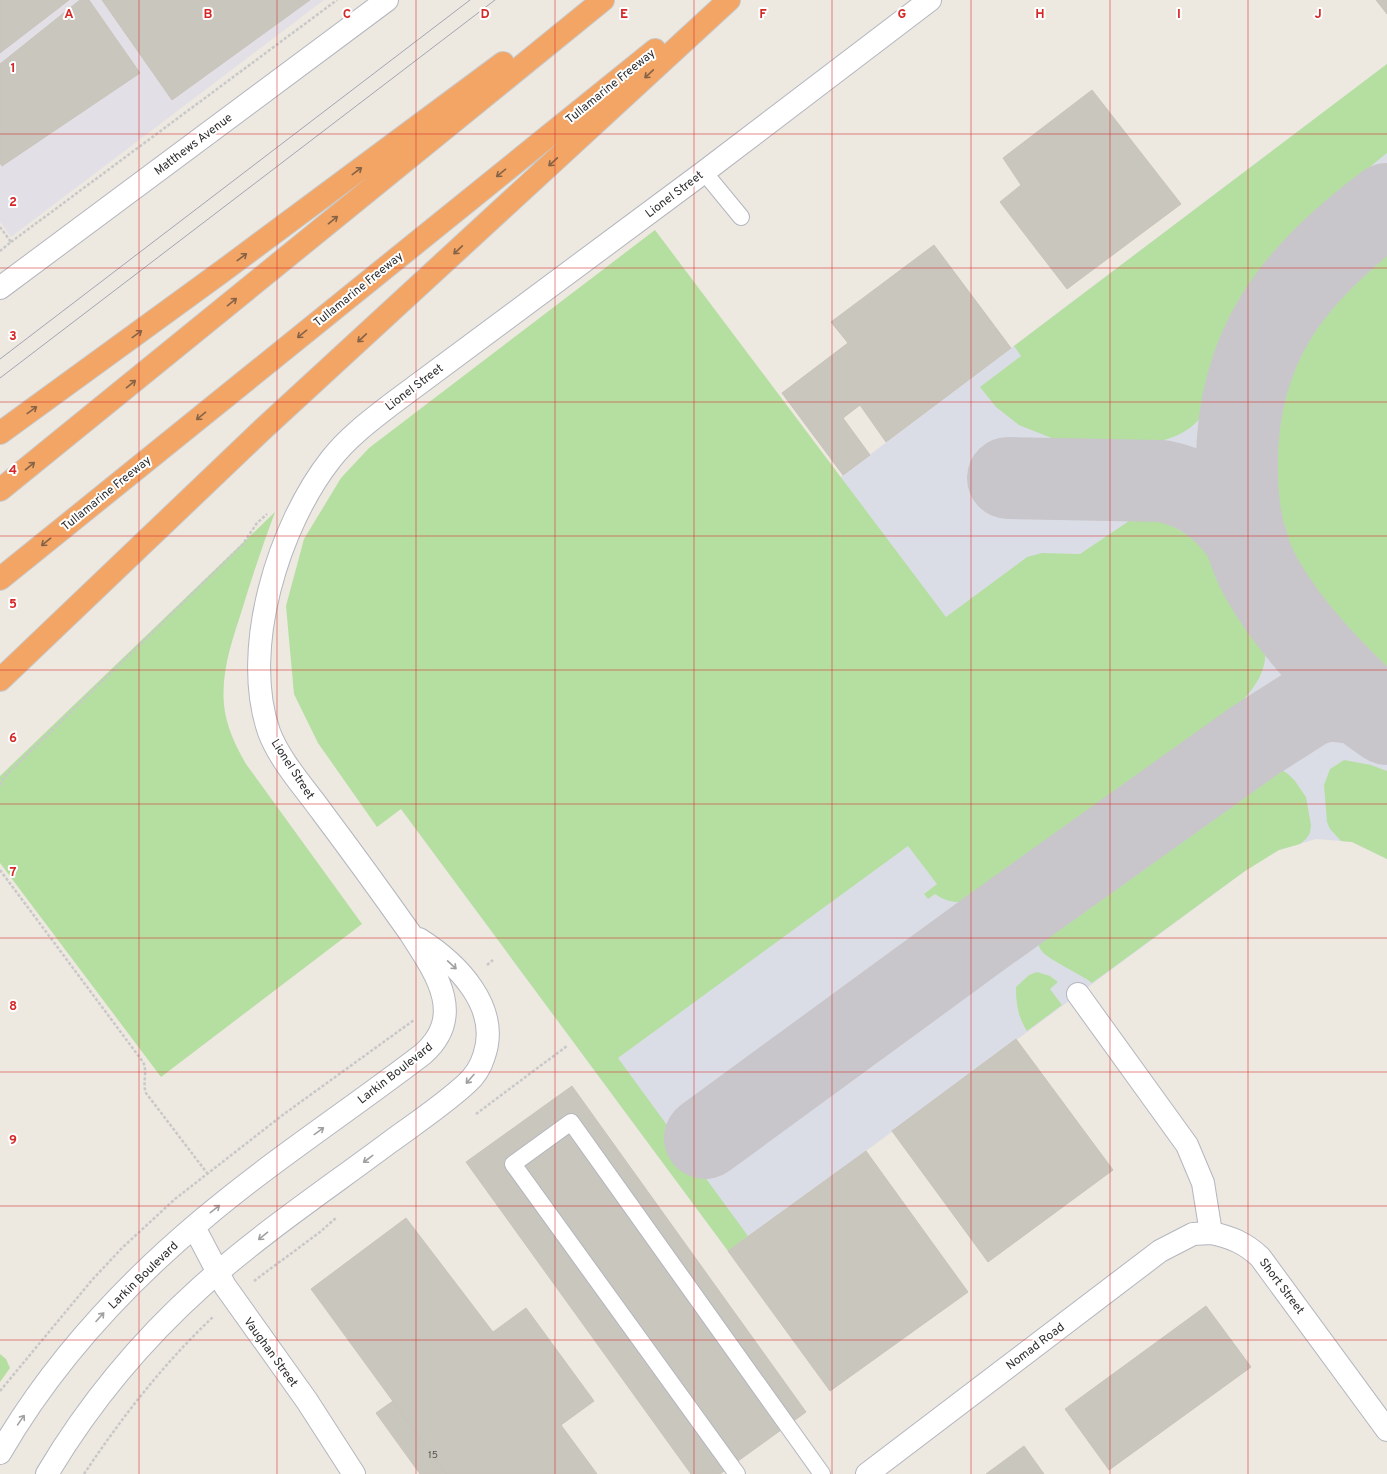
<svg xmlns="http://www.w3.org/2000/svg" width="1387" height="1474" font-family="Overpass,sans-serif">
	<rect width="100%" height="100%" fill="#ede8e0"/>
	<path fill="#e2e0e6" d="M0,0H324L11,237L0,222Z"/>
	<path fill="#dbdde6" d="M1387,64V859L1352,842L1341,841L1316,839L1279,850L1245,871L866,1151L728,1251L401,809Z"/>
	<path fill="#b5dfa1" d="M1387,64V153C1334,196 1260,259 1231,321C1223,339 1217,362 1212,382C1210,389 1210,396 1208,403C1202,423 1183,435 1164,440L1073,443L1054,439L1019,425L996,407L980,387L1021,356L1014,346Z
		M655,230L946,617L1027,557L1042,553L1080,554L1141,513C1160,520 1179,528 1195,540C1224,559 1268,625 1265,660C1262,680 1248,695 1235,709L976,897C961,905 948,903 935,894L928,899L924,894L937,884L908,846L618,1058L748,1236L728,1251L401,809L377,827L318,743L294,694L286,606L304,539L341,478L369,448Z
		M1387,243V667L1349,630L1314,590L1294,554L1280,521L1272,479L1275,419L1285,369L1303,330L1335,291Z
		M275,512C263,544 252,577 242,610C232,641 221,671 224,705C226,726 236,747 246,764L362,924L161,1077L0,863V776Z
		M1344,760L1371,765L1387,771V859L1352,842L1341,841L1330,829L1327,822L1324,785L1330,769Z
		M1279,768L1288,774L1295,781L1306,797L1311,825L1310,833L1306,839L1300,844L1279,850L1245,871L1092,983C1081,974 1046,959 1041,950C1038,947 1039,943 1039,938L1251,785L1274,769Z
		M1037,972L1050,976L1058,982L1050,989L1062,1005L1027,1031C1018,1017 1016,1004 1016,987L1029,975Z
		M0,1354L6,1359L10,1368L0,1382Z"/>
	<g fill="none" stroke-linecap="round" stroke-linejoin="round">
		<path stroke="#c8c6ca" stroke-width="82" d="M1387,204C1293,275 1235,346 1237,470C1237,507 1243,546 1262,579C1294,635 1341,680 1387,723
			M1008,478L1162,481C1200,488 1226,509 1247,541
			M705,1138L988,931L1254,741L1309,706L1327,700L1353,703L1363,707L1387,724"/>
	</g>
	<path fill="#c9c6be" stroke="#c9c4ba" d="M0,0H69L0,53Z
		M80,0H89L140,73L2,166L0,163V64Z
		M102,0H310L172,100Z
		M1376,0H1387V14Z
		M1092,90L1181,204L1067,289L1000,202L1021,185L1003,158Z
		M934,245L1011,348L886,442L860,405L843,418L870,455L843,475L782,393L848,343L831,322Z
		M1016,1039L1113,1170L988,1262L892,1131Z
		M572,1086L806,1412L720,1474H691L466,1162Z
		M866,1151L968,1292L830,1391L728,1251Z
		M406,1218L493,1332L526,1308L594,1401L561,1425L597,1474H446L311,1289Z
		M1206,1306L1251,1367L1109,1470L1065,1409Z
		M393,1401L446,1474H420L376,1413Z
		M1024,1446L1044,1474H986Z"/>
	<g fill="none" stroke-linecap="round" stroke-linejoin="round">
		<defs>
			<path id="lane" d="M704,172L741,217
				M737,1474L513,1164L571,1122L822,1474"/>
			<path id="street" d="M1078,994L1187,1145L1203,1183L1211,1233C1231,1237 1245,1243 1260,1257L1387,1430
				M194,1227L225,1286L307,1401L354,1474
				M0,1453C52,1363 123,1286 203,1219C273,1160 350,1110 423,1054C467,1015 435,972 410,933C381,892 352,852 322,812C304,787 280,761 269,732C240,649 279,525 331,459C348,437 371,420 393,403L704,172L930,0
				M47,1474C88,1405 141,1341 201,1287C260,1234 327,1189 390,1142C416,1123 443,1105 466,1084C474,1077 481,1066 484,1056C501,1007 457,963 419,939
				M867,1474L1160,1251L1193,1234L1211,1233"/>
			<path id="secondary" d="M0,288L387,0"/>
			<path id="highway" d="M0,433L220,273L503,63
				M0,490L603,0
				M0,579L655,50
				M0,680L263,429L729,0"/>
		</defs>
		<use href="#lane" stroke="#b4b6bf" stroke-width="18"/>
		<use href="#street" stroke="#b4b6bf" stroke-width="24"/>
		<use href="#secondary" stroke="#b4b6bf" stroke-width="24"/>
		<use href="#highway" stroke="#c8c8c8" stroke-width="24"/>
		<path stroke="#c8c8c8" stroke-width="2.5" stroke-dasharray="3 2" stroke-linecap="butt" d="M0,227L11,242L0,251
			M11,242L337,0
			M0,785L5,776L243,544L257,523L267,514
			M0,870L143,1062C148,1072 142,1083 146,1093L207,1173
			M487,965L493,960
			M476,1114L567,1046
			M254,1281L320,1232L337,1217
			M0,1391L92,1280L122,1248L175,1199L284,1114L414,1020
			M84,1474C122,1417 164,1363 214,1316"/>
		<use href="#lane" stroke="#fff" stroke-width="16"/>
		<use href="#street" stroke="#fff" stroke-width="22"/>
		<use href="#secondary" stroke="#fff" stroke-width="22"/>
		<use href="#highway" stroke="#f3a565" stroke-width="22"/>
		<path stroke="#a3a5b5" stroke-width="1" d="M0,359L470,0
			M0,378L495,0"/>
	</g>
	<defs><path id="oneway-shaft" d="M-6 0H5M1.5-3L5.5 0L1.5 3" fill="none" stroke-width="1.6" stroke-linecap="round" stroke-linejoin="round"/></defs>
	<g stroke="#866346">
		<use href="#oneway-shaft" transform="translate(649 74) rotate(137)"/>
		<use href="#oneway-shaft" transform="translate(553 162) rotate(137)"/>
		<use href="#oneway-shaft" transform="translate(357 171) rotate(-37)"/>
		<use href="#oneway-shaft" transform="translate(501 173) rotate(141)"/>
		<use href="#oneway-shaft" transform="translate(333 220) rotate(-39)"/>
		<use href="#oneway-shaft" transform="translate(458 250) rotate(137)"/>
		<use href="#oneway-shaft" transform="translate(242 257) rotate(-37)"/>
		<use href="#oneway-shaft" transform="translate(232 302) rotate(-39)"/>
		<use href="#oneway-shaft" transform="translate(137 334) rotate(-36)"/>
		<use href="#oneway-shaft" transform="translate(302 334) rotate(141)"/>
		<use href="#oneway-shaft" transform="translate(362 338) rotate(137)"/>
		<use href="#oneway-shaft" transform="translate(131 384) rotate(-39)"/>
		<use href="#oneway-shaft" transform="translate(32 410) rotate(-36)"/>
		<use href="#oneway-shaft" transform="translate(201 416) rotate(141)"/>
		<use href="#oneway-shaft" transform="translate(30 466) rotate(-39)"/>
		<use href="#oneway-shaft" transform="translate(46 542) rotate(141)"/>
	</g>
	<g stroke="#a0a0a0">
		<use href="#oneway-shaft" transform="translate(452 965) rotate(43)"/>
		<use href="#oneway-shaft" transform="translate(470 1079) rotate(131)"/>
		<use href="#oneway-shaft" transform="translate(319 1131) rotate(-36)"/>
		<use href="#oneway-shaft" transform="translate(368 1159) rotate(143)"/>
		<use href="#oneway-shaft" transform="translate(215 1209) rotate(-38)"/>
		<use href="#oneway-shaft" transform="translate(263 1236) rotate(141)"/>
		<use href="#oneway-shaft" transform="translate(100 1317) rotate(-48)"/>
		<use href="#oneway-shaft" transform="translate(21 1420) rotate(-55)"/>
	</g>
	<path fill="none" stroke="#d62828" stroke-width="1" stroke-opacity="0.55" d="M139,0V1474M277,0V1474M416,0V1474M555,0V1474M694,0V1474M832,0V1474M971,0V1474M1110,0V1474M1248,0V1474M0,134H1387M0,268H1387M0,402H1387M0,536H1387M0,670H1387M0,804H1387M0,938H1387M0,1072H1387M0,1206H1387M0,1340H1387"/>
	<g text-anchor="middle" stroke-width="4" stroke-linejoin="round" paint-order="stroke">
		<g font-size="10" fill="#545351">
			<text x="433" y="1458">15</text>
		</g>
		<g font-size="12" fill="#2d2d2d" stroke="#fff">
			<text transform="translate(610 86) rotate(-39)" y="4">Tullamarine Freeway</text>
			<text transform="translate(193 144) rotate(-37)" y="4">Matthews Avenue</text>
			<text transform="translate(674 194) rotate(-37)" y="4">Lionel Street</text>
			<text transform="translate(358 289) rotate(-39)" y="4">Tullamarine Freeway</text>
			<text transform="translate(414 387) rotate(-37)" y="4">Lionel Street</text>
			<text transform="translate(106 493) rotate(-39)" y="4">Tullamarine Freeway</text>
			<text transform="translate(293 769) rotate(57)" y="4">Lionel Street</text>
			<text transform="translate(395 1073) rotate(-38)" y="4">Larkin Boulevard</text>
			<text transform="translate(143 1275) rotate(-44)" y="4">Larkin Boulevard</text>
			<text transform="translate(1282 1286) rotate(53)" y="4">Short Street</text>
			<text transform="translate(1035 1346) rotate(-37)" y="4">Nomad Road</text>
			<text transform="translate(271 1352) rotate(54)" y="4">Vaughan Street</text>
		</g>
	</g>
	<g font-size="13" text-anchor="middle" font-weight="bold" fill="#d62828" stroke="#fff" stroke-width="4" stroke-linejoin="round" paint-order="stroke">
		<text x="69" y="18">A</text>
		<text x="208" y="18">B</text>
		<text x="347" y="18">C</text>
		<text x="485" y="18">D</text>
		<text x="624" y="18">E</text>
		<text x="763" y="18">F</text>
		<text x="902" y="18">G</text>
		<text x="1040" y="18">H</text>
		<text x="1179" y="18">I</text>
		<text x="1318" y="18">J</text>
		<text x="13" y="72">1</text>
		<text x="13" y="206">2</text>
		<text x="13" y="340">3</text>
		<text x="13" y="474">4</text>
		<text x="13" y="608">5</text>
		<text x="13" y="742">6</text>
		<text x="13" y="876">7</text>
		<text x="13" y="1010">8</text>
		<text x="13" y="1144">9</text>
	</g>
</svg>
